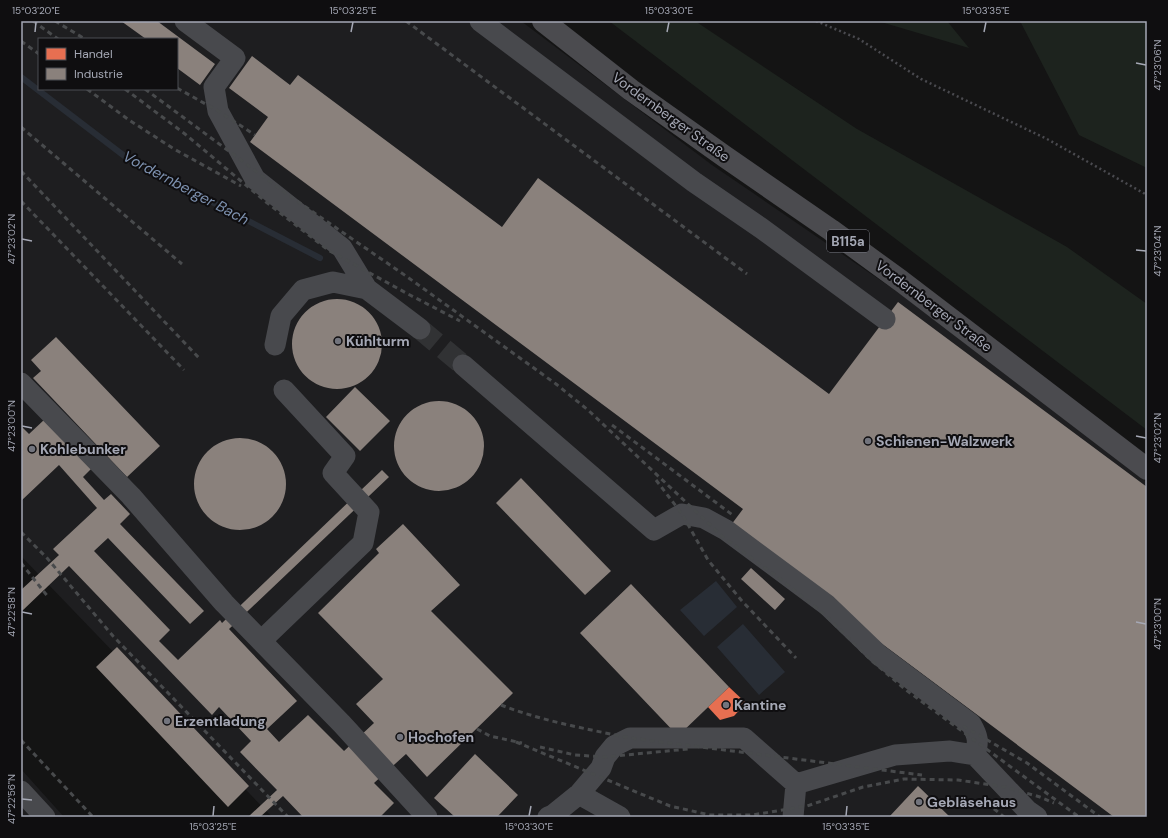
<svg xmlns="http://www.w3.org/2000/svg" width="1168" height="838" font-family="'DM Sans',sans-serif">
	<rect width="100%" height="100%" fill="#141414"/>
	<path fill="#1e1e20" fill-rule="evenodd" d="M21,21H521L712,165L899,293L1147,482V817H272L21,556ZM39,39H177V89H39Z
		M21,769L64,817H21Z"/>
	<path fill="#1d231e" d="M609,21H695L857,129L1067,247L1147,304V430Z
		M879,21H947L969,48L881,22Z
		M1020,21H1147V168L1079,135Z"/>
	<path fill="#282d35" d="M716,581L737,607L704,636L680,610Z
		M743,624L785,672L759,695L717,647Z"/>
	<path fill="#e76f51" d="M729,687L746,703L734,716L720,720L708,707Z"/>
	<path fill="#8a817c" d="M121,21H157L215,64L200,85L177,68V39H146Z
		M252,56L290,85L298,75L502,227L538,178L829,394L898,302L1147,487V817H1114L728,529L743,509L250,142L268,117L229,88Z
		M292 344a45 45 0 1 1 90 0a45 45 0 1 1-90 0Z
		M56,337L160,446L127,477L33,378L41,371L31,360Z
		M355,387L390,421L360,451L326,417Z
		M394 446a45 45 0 1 1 90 0a45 45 0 1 1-90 0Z
		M45,419L91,469L83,477L104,500L111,494L130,514L120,524L204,611L190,624L108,538L94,551L170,630L159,641L178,660L220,620L222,623L382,470L389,477L229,629L297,701L267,729L279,742L308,715L344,751L374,723L356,704L383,679L318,613L379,553L376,549L403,524L460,585L431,611L513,693L427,777L406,754L374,783L394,803L380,817H303L283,796L260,817H248L277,790L240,752L251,741L219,707L212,715L69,566L21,612V590L59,555L53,549L97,508L59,465L21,501V426L29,434Z
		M194 484a46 46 0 1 1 92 0a46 46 0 1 1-92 0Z
		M521,478L611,571L585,595L496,503Z
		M751,568L785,599L775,610L741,579Z
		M631,584L729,687L678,736L580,633Z
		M117,647L249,786L228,807L96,667Z
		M475,754L518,795L497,817H455L434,798Z
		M918,786L950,817H889Z"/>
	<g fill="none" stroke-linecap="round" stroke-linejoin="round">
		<path stroke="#282d35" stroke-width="6" d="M21,77L127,158L320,258"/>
		<path stroke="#313234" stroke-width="21" stroke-dasharray="21 10" stroke-linecap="butt" d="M420,329L463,365"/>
		<path stroke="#4a4a4f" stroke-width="2.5" stroke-dasharray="2 3" stroke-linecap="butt" d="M816,21L859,39L921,79L1047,139L1147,195"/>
		<path stroke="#48494d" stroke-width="21" d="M185,21L235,58L214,87L218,111L255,179L342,248L367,289L420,329
			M480,21L694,182L761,228L885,319
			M275,345L281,316L303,290L333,282L367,289
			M463,365L654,530L682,514L704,518L726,530L827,605L879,655L971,724C978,736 979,741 975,755L1027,810L1037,817
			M21,383L131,496L224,603L342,724L427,817
			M261,641L363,543L369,512L333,473L345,456L284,390
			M21,791L45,817
			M579,794L620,817
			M548,817L553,815L579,794L601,768L605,757L614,746L630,738H744L796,784L895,755L950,751L975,755
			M793,817L796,784"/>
		<path stroke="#4b4b4f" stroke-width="22" d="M543,21L631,90L724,156L831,230L901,281L1147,469"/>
		<path stroke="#484a4c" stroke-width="3" stroke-dasharray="5 4" stroke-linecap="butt" d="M33,21L58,39
			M55,21L85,39
			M406,21L747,274
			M21,41L39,54
			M177,88L218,111L255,135
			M87,89L129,120L174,149L241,186
			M125,89L185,134L266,202L328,250L408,294L460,321
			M145,89L284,192L406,276L556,384L588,410L723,537L779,578L824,614L871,660L906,690L1079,817
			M21,127L182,264
			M21,171L200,359
			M21,201L184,370
			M612,425L734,516
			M656,480L682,514L708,560L742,601L796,658
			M21,532L47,558L113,636L288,817
			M21,563L49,598
			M501,705C542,721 587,729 630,738L922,775
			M963,726L1027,763L1100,817
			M477,729L490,736L522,743
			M21,740L93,817
			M516,742L670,806L710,815H752L807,806L863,787L904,779L958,780L1005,787L1040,797L1054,803
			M540,747L575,755L605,757L688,749
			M987,803L1004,817"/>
	</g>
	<path fill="none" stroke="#a5a8b5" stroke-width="1.5" d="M35,32L36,22M351,32L353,22M667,32L669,22M984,32L986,22M1136,63L1146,65M22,239L32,241M1136,250L1146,251M22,426L32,428M1136,436L1146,438M22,612L32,614M1136,622L1146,624M22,799L32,800M213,816L214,806M529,816L531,806M846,816L847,806"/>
	<g fill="#72747d" stroke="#0f0e10" stroke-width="1.5">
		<circle cx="338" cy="341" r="4"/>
		<circle cx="868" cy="441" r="4"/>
		<circle cx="32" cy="449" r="4"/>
		<circle cx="726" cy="705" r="4"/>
		<circle cx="167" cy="721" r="4"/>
		<circle cx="400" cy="737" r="4"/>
		<circle cx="919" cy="802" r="4"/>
	</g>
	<g text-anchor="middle" stroke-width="4" stroke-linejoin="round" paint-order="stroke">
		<rect fill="#0f0e10" stroke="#787a84" stroke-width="1" x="827" y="230" width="42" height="22" rx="3"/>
		<g font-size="13" font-weight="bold" fill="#a5a8b5">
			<text x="848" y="246">B115a</text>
		</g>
		<g font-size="14" fill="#a5a8b5" stroke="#0f0e10">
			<text transform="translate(671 117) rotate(36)" y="5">Vordernberger Straße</text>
			<text transform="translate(934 306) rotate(37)" y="5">Vordernberger Straße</text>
		</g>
		<g font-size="14" font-weight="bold" fill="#a5a8b5" stroke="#0f0e10" text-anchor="start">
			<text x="346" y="346">Kühlturm</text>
			<text x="876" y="446">Schienen-Walzwerk</text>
			<text x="40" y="454">Kohlebunker</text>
			<text x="734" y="710">Kantine</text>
			<text x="175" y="726">Erzentladung</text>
			<text x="408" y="742">Hochofen</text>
			<text x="927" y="807">Gebläsehaus</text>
		</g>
		<g font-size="15" font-style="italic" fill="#7d91af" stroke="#0f0e10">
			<text transform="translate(186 188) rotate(28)" y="5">Vordernberger Bach</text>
		</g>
	</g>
	<rect width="1168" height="838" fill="none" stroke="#0f0e10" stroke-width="44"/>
	<rect x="38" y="38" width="140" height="52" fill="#0f0e10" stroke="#4b4c52"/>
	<rect x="46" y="48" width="20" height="12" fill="#e76f51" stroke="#4b4c52"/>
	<text x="74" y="58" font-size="12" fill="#a5a8b5">Handel</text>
	<rect x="46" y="68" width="20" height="12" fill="#8a817c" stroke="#4b4c52"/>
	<text x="74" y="78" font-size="12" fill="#a5a8b5">Industrie</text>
	<rect x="22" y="22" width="1124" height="794" fill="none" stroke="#a5a8b5" stroke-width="1.5"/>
	<g font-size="10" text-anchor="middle" fill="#a5a8b5">
		<text x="36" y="14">15°03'20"E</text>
		<text x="353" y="14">15°03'25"E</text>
		<text x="669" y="14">15°03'30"E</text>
		<text x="986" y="14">15°03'35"E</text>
		<text transform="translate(1157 65) rotate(-90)" y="4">47°23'06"N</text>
		<text transform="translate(11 239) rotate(-90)" y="4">47°23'02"N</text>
		<text transform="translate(1157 251) rotate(-90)" y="4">47°23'04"N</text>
		<text transform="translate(11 426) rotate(-90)" y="4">47°23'00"N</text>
		<text transform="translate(1157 438) rotate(-90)" y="4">47°23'02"N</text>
		<text transform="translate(11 612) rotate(-90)" y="4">47°22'58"N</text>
		<text transform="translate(1157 624) rotate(-90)" y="4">47°23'00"N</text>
		<text transform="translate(11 799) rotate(-90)" y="4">47°22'56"N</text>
		<text x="213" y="830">15°03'25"E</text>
		<text x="529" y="830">15°03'30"E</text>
		<text x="846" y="830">15°03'35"E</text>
	</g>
</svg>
